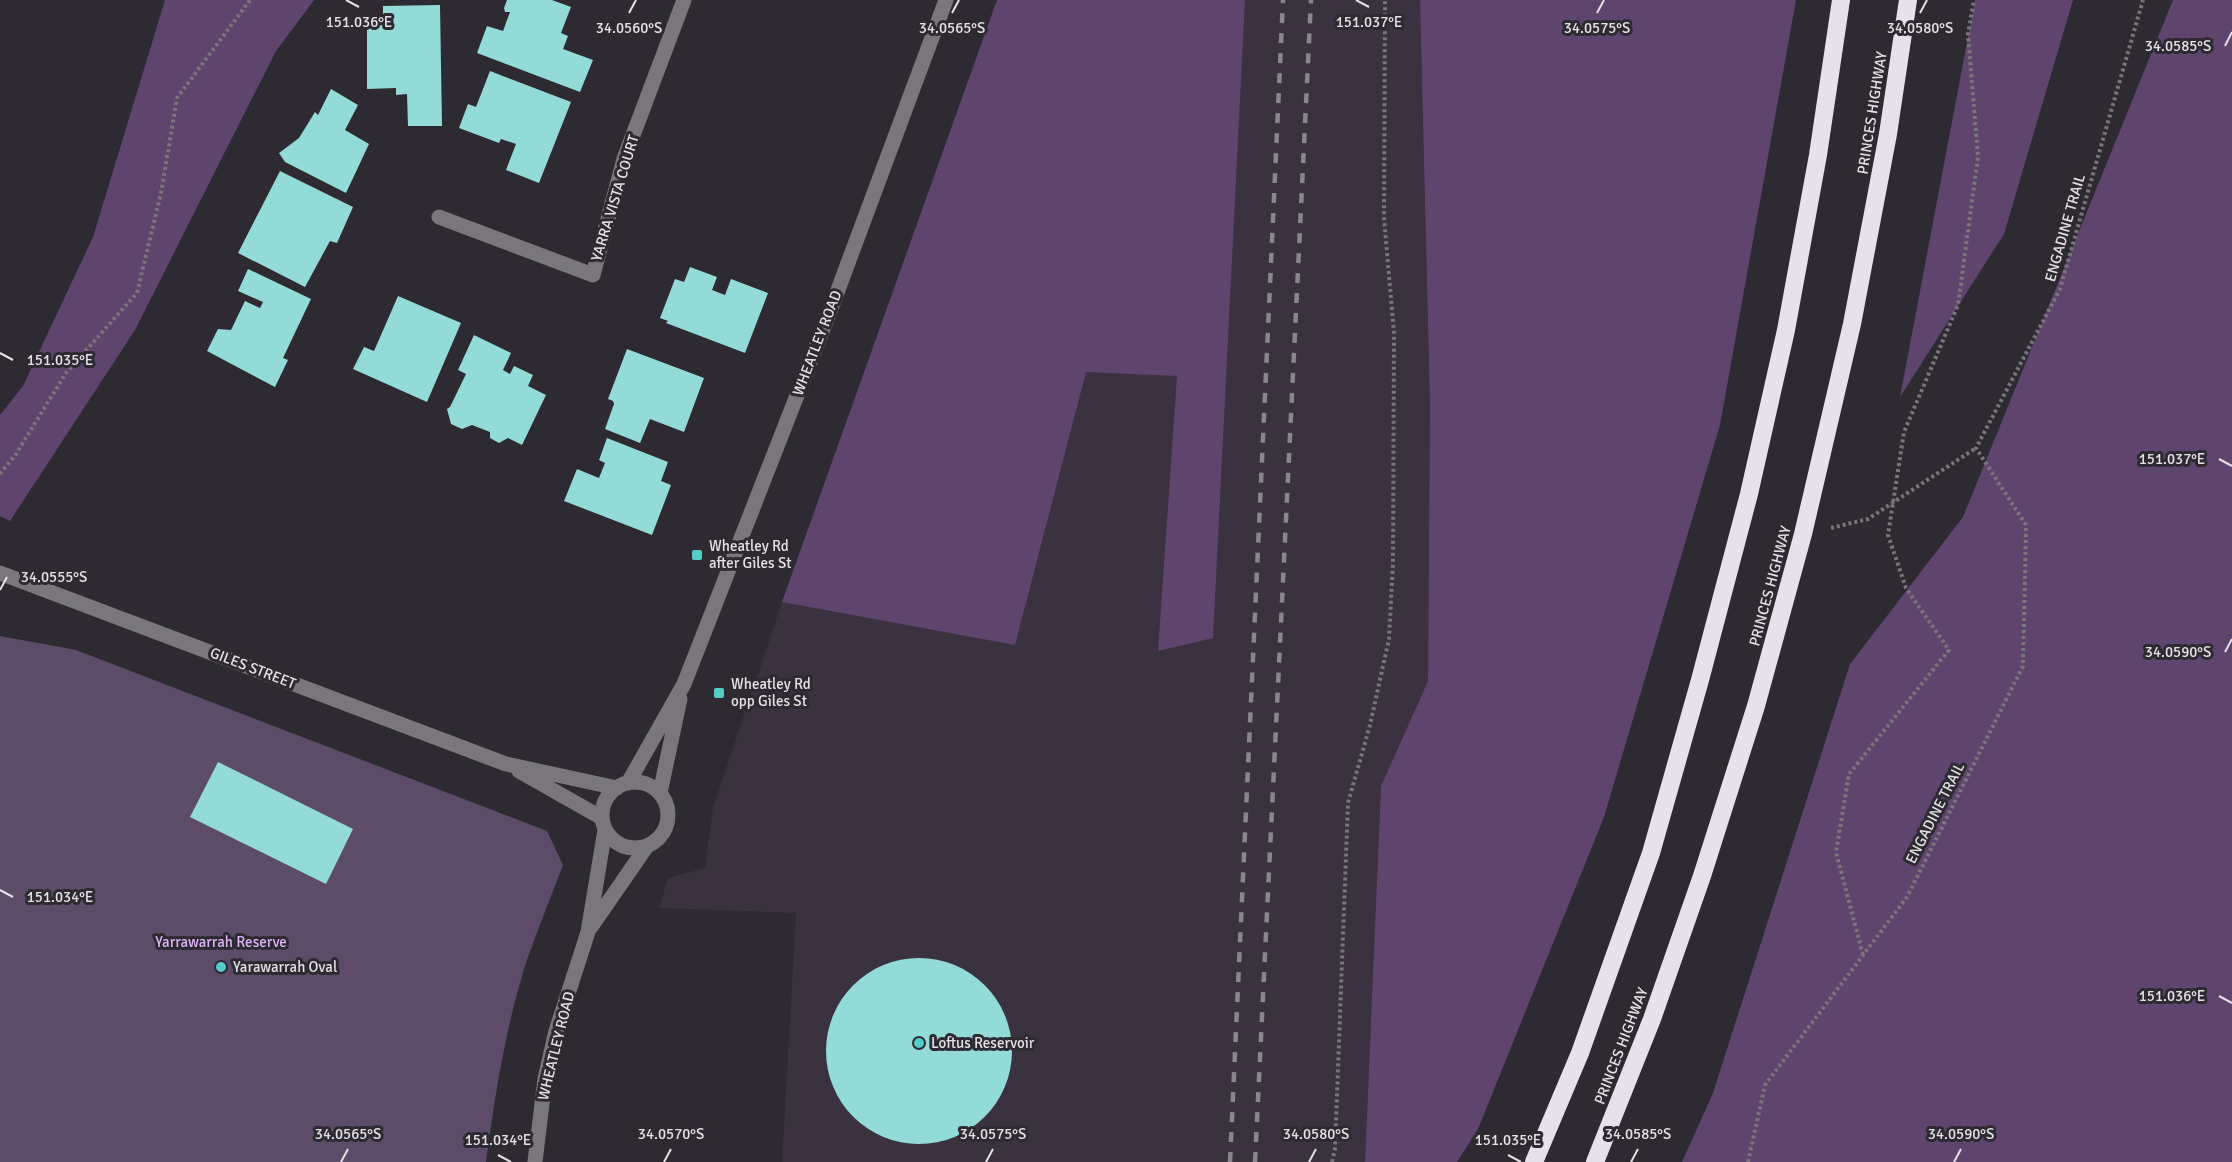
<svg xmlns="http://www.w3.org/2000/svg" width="2232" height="1162" font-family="Signika,sans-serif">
	<rect width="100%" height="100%" fill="#2e2a31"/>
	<path fill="#3a323f" d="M997,0H1420L1430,405L1428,681L1381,786L1365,1162H782L796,913L659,908L668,878L705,868L713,808L782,602Z"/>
	<path fill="#5d4c68" d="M0,636L76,650L547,831L563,865C551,897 538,928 527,960C506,1025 495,1094 486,1162H0Z"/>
	<path fill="#5e456d" d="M165,0H314L276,51L135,330L10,521L0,516V415L23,386L93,237Z
		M997,0H1245L1213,638L1158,651L1177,376L1086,372L1015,645L782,602Z
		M1420,0H1796L1720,425L1604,817L1478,1129L1457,1162H1365L1381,786L1428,681L1430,405Z
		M1975,0H2073L2004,234L1900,397Z
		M2173,0H2232V1162H1682L1713,1093L1850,664L1963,517Z"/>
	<path fill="#93dbd7" d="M507,0H552L571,7L561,33L568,36L563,49L593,60L580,92L477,53L487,26L503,31L510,12H505L504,8Z
		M440,5L442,126H408L407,94L396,95V88L367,89V26L383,20V6Z
		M490,71L571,102L539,183L506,170L516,144L501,139L499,143L459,128L468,104L476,107Z
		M331,89L358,105L345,130L369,144L346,193L285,162L279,153L299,138L315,112L318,115Z
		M280,171L353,207L337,243L330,241L305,287L238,253Z
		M690,267L717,277L712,290L725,295L731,279L768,293L745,353L666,323L668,321L660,318L675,279L684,282Z
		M248,269L311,299L283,358L288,360L275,387L207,351L218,329L231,330L245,301L260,308L263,302L238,291Z
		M398,296L461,323L427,402L353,369L364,347L374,351Z
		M474,335L511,353L503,370L510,374L514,366L533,375L528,386L546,395L522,445L508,438L499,443L490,438V432L472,425L462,429L451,424L447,409L450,407L466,374L458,370Z
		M627,349L704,378L684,432L650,419L640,443L605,429L614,404L613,401L608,399Z
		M607,438L668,462L661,481L671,485L652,535L564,501L577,469L599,478L605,463L599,460Z
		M218,762L353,829L326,884L190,817Z
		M826 1051a93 93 0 1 1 186 0a93 93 0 1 1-186 0Z"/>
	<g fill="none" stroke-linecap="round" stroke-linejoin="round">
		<path stroke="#79757b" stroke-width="4" stroke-dasharray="3 3" stroke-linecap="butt" d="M0,474L16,454L66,373L137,293L161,193L177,98L250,0
			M1831,528L1868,519L1976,448
			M1863,955L1836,852L1849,774L1949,650L1906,588L1888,535L1904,432L1958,305L1978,157L1968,34L1974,0
			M1332,1162L1335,1149L1348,803L1370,725L1389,639L1393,563L1394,333L1384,218L1385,0
			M1748,1162L1765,1085L1907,897L2023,666L2026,525L1976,448L2060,289L2143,0"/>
		<path stroke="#79777b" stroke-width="15" d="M439,217L593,275L624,159L684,0
			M0,573L506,764L617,788
			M519,771L602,818
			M602 815a33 33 0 1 1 66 0a33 33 0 1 1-66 0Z
			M628,783L684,684L832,306L946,0
			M660,793L680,699
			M591,927L647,846
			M535,1162L545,1079L556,1031L588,932L605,830"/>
		<path stroke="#e7e1eb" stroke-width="18" d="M1534,1162L1580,1053L1651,853L1700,680L1749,494L1786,330L1818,155L1841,0
			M1595,1162L1652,1019L1702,876L1756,706L1803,534L1852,324L1888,134L1908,0"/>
		<path stroke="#8a868c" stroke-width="4.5" stroke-dasharray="10 10" stroke-linecap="butt" d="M1230,1162L1283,0
			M1255,1162L1311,0"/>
	</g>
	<path fill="none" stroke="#e4e1e6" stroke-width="2" d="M346,0L359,7M1356,0L1369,7M629,13L636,0M952,13L959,0M1597,13L1604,0M1920,13L1927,0M2225,46L2232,32M0,353L13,360M2219,459L2232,466M0,590L7,577M2225,652L2232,639M0,890L13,897M2219,996L2232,1003M498,1155L511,1162M1508,1155L1521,1162M341,1162L348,1149M664,1162L671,1149M986,1162L993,1149M1309,1162L1316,1149M1631,1162L1638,1149M1954,1162L1961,1149"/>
	<g fill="#53cdc9" stroke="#2e2a31" stroke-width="2">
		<rect x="691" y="549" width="12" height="12" rx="3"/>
		<rect x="713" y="687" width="12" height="12" rx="3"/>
		<circle cx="221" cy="967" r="6"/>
		<circle cx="919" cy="1043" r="6"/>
	</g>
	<g text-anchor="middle" stroke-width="6" stroke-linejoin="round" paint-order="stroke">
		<g font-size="15" fill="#e4e1e6" stroke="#2e2a31">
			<text transform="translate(1872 113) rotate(-81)" y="5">PRINCES HIGHWAY</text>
			<text transform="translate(615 198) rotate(-73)" y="5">YARRA VISTA COURT</text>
			<text transform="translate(2065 228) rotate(-74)" y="5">ENGADINE TRAIL</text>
			<text transform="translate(817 343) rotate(-69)" y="5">WHEATLEY ROAD</text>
			<text transform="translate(1770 586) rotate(-75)" y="5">PRINCES HIGHWAY</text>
			<text transform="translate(253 668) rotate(21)" y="5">GILES STREET</text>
			<text transform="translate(1935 813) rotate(-63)" y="5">ENGADINE TRAIL</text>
			<text transform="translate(556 1046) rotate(-76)" y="5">WHEATLEY ROAD</text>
			<text transform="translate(1621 1046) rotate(-69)" y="5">PRINCES HIGHWAY</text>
		</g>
		<g font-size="15" fill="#e4e1e6" stroke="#2e2a31" text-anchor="start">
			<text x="709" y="551">Wheatley Rd<tspan x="709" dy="17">after Giles St</tspan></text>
			<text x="731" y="689">Wheatley Rd<tspan x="731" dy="17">opp Giles St</tspan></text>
			<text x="233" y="972">Yarawarrah Oval</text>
			<text x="931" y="1048">Loftus Reservoir</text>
		</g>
		<g font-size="15" fill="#dfb5f9" stroke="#2e2a31">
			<text x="221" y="947">Yarrawarrah Reserve</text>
		</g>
	</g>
	<g font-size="15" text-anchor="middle" fill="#e4e1e6" stroke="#2e2a31" stroke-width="6" stroke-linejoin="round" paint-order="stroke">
		<text x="359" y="27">151.036°E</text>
		<text x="1369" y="27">151.037°E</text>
		<text x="952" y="33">34.0565°S</text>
		<text x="1597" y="33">34.0575°S</text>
		<text x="1920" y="33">34.0580°S</text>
		<text x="629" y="33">34.0560°S</text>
		<text x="2178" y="51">34.0585°S</text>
		<text x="60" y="365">151.035°E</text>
		<text x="2172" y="464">151.037°E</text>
		<text x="54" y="582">34.0555°S</text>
		<text x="2178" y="657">34.0590°S</text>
		<text x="60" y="902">151.034°E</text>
		<text x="2172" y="1001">151.036°E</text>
		<text x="348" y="1139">34.0565°S</text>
		<text x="671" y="1139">34.0570°S</text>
		<text x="993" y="1139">34.0575°S</text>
		<text x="1316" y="1139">34.0580°S</text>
		<text x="1638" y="1139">34.0585°S</text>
		<text x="1961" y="1139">34.0590°S</text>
		<text x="498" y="1145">151.034°E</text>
		<text x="1508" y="1145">151.035°E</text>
	</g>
</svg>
